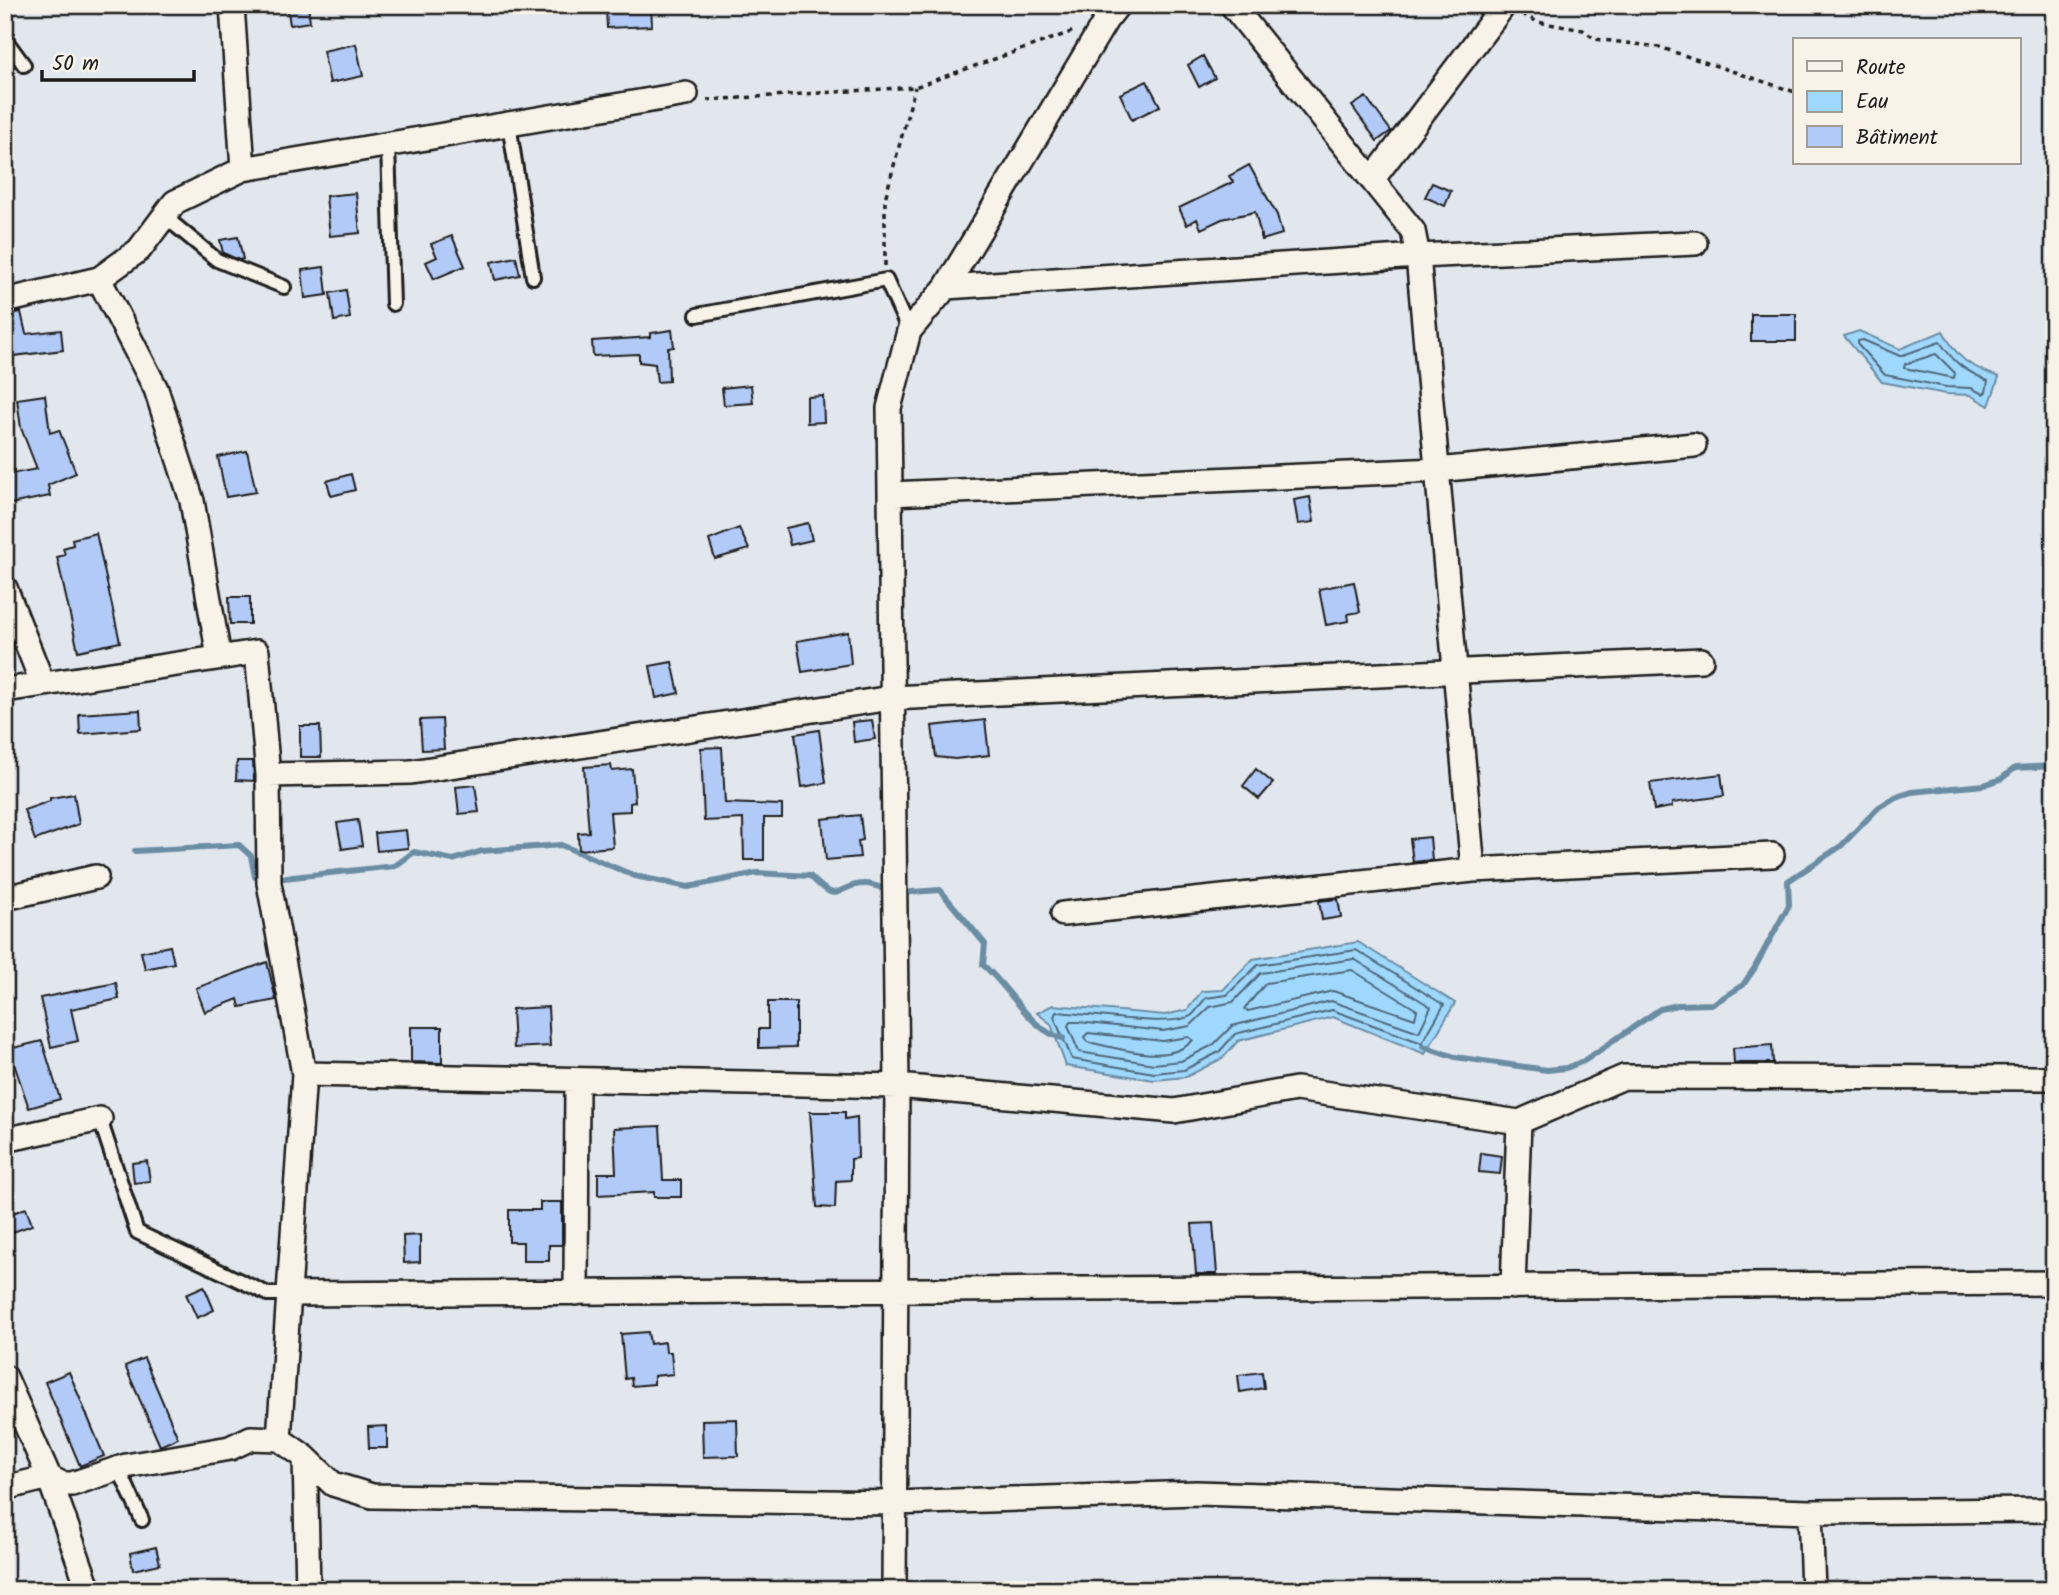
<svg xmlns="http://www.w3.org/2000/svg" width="2059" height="1595" font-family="Kalam,sans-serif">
	<rect width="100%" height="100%" fill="#e2e7ed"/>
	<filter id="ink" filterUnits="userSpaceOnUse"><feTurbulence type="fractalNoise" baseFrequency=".0143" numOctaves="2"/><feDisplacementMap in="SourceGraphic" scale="14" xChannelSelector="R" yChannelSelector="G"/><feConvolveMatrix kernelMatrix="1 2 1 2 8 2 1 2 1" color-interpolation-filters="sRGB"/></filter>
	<g filter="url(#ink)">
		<path fill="#9fd8ff" stroke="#6b8da4" stroke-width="2" d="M1859,331L1900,349L1943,331C1958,360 1969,366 1999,377L1989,406L1970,395L1946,394L1882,382L1844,336Z
			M1358,942L1455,1003L1425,1054L1333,1017L1238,1041L1223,1058L1186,1077L1154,1080L1066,1066L1051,1024L1037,1013L1053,1005L1165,1015L1187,1010L1202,991L1223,990L1253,959Z"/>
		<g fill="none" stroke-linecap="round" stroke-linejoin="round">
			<path stroke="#506777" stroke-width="2" d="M1863,340L1900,356L1940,342C1955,364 1964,370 1988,381L1986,392L1983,394L1971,388L1946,387L1885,375L1858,345V341Z
				M1936,354L1955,373L1954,378L1904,368L1905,364Z
				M1356,950L1444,1005L1422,1043L1332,1010L1235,1034L1219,1052L1184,1070L1154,1073L1072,1059L1054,1017L1056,1012C1083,1013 1174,1029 1192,1015C1197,1011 1201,1003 1206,998L1227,995L1258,965Z
				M1354,959L1431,1007L1419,1032L1331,1001L1232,1026L1213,1045L1181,1061L1154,1064L1079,1052L1068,1026L1070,1022H1078L1163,1031L1190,1026L1210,1007L1233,1002L1261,973Z
				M1352,970L1417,1010L1415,1019L1333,991L1248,1011L1244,1009L1266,983Z
				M1088,1033L1163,1041L1189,1037L1193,1040C1169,1067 1117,1047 1087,1042L1084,1037Z"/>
			<path stroke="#6b8da4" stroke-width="6" d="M135,851L239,845L251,856L255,877L263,880
				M274,879L395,866L414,852L453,860L482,851L561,845L635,876L688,887L757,873L810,876C842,909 835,883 866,884C873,884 881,888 888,890
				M899,893L940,890L985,944L983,965C1007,984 1032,1033 1063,1038
				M1423,1046L1455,1057L1547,1070L1566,1068L1584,1061L1660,1009L1678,1005L1713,1004L1743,985L1754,969L1789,905L1788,881L1841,846L1879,807L1896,797L1912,792L1984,785L2001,779L2015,768L2054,766"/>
		</g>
		<path fill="#b2caf8" stroke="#1c1c1c" stroke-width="2" d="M287,5H308L310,22L290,25Z
			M651,5L652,26L607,28L606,8Z
			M356,44L363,76L330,83L323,51Z
			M1203,56L1215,78L1199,87L1188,65Z
			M1147,81L1160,106L1132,120L1120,94Z
			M1366,97L1391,131L1377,141L1352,106Z
			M1249,165L1277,215L1282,234L1262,240L1255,212L1222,219L1201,229L1197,219L1187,225L1179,208L1233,182L1229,176Z
			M1432,183L1451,191L1445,206L1425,197Z
			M356,193L360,233L330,236L326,196Z
			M452,236L465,266L434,279L426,262L437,257L431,244Z
			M238,237L243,259L239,260L223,253L220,240Z
			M516,257L520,275L495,280L491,262Z
			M324,267L327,295L305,298L302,270Z
			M346,290L350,318L334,321L330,293Z
			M21,312L26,334L61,330L63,350L5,357V315Z
			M1751,314H1796V341H1751Z
			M672,330L674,347L668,348L669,381L657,382L655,364L639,362V354L593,356L592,341L651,337V333Z
			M751,385L753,403L724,405L722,388Z
			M45,395L50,433L59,430L76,473L48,485L50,496L5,505V475L37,469L21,428L17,399Z
			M823,396L824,422L807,423V397Z
			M247,451L256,492L226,497L218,457Z
			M351,474L355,490L331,496L327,481Z
			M1310,497L1314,522L1298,524L1294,500Z
			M808,523L812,540L790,545L786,528Z
			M739,528L749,549L715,559L709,540Z
			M96,533L120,642L78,651L57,557L65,555L63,548L73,545L72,539Z
			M1354,582L1360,612L1348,614L1349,621L1326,625L1319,589Z
			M229,597H250V624H230Z
			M848,632L851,664L802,672L797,641Z
			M672,662L679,693L656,698L650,666Z
			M140,710L141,729L80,734L79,714Z
			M442,719L444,749L422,750L420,720Z
			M872,720L875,739L854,742L852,722Z
			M985,720L989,755L955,759L936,757L932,726Z
			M300,726H320L321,757H300Z
			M819,730L826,783L802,787L795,734Z
			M722,747L725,803L782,805V818H764V860H744L743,819L704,821L701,748Z
			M237,761H253L254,781L236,780Z
			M611,765L612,771L632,769L635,802L630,803V811L610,812L613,847L579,850L578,833L589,832L584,767Z
			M1256,769L1273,783L1259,799L1243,786Z
			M1721,774L1724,796L1672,803V807L1654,810L1650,783Z
			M475,785L479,812L459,814L456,787Z
			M74,794L79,824L35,840L24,810L50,801V798Z
			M860,815L863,840L858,841L860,857L826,860L822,819Z
			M358,820L362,846L342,849L337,823Z
			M406,830L408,848L377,851L375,833Z
			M1430,837L1432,860L1413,862L1410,839Z
			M1338,899L1341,917L1322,920L1319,901Z
			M170,946L174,963L145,969L141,952Z
			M267,962L276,1000L240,1007L238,999L205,1012L196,988Z
			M116,983L119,999L71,1009L78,1041L51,1047L40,998Z
			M768,1002H796V1047L759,1048V1029H768Z
			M548,1007L550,1046L514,1048L512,1009Z
			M411,1027H442V1063L411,1062Z
			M42,1041L60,1099L29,1108L9,1049Z
			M1772,1045L1773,1063H1734L1733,1048Z
			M810,1112H845V1119L857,1117L858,1158L851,1159V1180L836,1181L835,1208L817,1207Z
			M660,1126L663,1180H681V1197H654V1192L598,1195V1173H616L614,1128Z
			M1481,1153L1502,1156L1500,1174L1479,1172Z
			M147,1161L150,1181L134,1183L132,1163Z
			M540,1202H562V1245H549V1261H523V1242H509V1210H540Z
			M26,1208L32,1225L5,1235V1216Z
			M1213,1223L1217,1274H1196L1192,1224Z
			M420,1235V1262L404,1263L403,1236Z
			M204,1286L214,1310L197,1318L186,1294Z
			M648,1332L650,1344L665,1342L666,1352H671L673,1374L654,1376V1384L632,1386L631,1378L625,1379L621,1334Z
			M144,1358L178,1438L160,1446L125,1366Z
			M69,1372L104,1456L80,1466L45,1382Z
			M1262,1372L1264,1388L1240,1392L1238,1375Z
			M737,1419L738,1456L703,1457L702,1420Z
			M387,1426V1448H369L368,1427Z
			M156,1547L160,1564L133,1570L130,1553Z"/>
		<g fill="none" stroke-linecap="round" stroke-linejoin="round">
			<defs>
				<path id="lane" d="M5,39L24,65
					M509,124L533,277
					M388,145L393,304
					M164,216L217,260L284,287
					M697,315L886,280L909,331
					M100,1119L137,1232L268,1294H291
					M119,1469L142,1520"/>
				<path id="street" d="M232,5L243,169
					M1232,5L1413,231L1418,256L1473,870
					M1372,180L1504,5
					M99,279L156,389L192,501L219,657
					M946,287L1418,256L1695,243
					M5,301L99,279L139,250L175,202L243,169L686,94
					M890,494L1437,470L1694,445
					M5,588L42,682
					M5,690L257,652L268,775L269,883L304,1074L279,1439
					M268,775L411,772L891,698L1701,660
					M5,898L96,877
					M1063,914L1473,870L1772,855
					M304,1074L897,1086L1174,1111L1296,1089L1519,1122L1624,1077L2054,1078
					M5,1140L100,1119
					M1513,1287L1519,1122
					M576,1293L577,1080
					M291,1294L2054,1283
					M5,1377L49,1477L62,1484H72L126,1466L230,1448L251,1438L279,1439L305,1457L333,1484L372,1496L894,1503L1196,1493L1810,1512L2054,1510
					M305,1457L308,1590
					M5,1488L49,1477L89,1590
					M1810,1512L1813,1590
					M894,1590L897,1086L889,408L909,331L946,287L1106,20L1118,5"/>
			</defs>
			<use href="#lane" stroke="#1c1c1c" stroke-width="18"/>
			<use href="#street" stroke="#1c1c1c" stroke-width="28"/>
			<path stroke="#1c1c1c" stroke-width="3.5" stroke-dasharray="5 5" stroke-linecap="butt" d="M1522,14L1538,22L1583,30L1595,39L1659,47L1795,92
				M707,100L915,87L1074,31
				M885,266V199L915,87"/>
			<use href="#lane" stroke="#f7f3e8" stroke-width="12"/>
			<use href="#street" stroke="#f7f3e8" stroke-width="23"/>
		</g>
	</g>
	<rect width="2059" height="1595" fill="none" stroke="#f7f3e8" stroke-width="28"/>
	<rect x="14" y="14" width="2031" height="1567" fill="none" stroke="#1c1c1c" stroke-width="2.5" filter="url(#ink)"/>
	<rect x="1793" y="38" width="228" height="126" fill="#f7f3e8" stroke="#9f9d96" stroke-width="2"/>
	<rect x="1807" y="61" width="35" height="10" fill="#f7f3e8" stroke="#9f9d96" stroke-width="2"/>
	<text x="1856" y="74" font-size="21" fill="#1c1c1c">Route</text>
	<rect x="1807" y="91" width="35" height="21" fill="#9fd8ff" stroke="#9f9d96" stroke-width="2"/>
	<text x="1856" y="108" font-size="21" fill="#1c1c1c">Eau</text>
	<rect x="1807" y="126" width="35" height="21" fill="#b2caf8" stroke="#9f9d96" stroke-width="2"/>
	<text x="1856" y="144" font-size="21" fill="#1c1c1c">Bâtiment</text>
	<path d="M42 70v10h152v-10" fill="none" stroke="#1c1c1c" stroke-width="3.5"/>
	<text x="52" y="70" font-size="21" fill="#1c1c1c" stroke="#f7f3e8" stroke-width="5" paint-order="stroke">50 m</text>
</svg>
